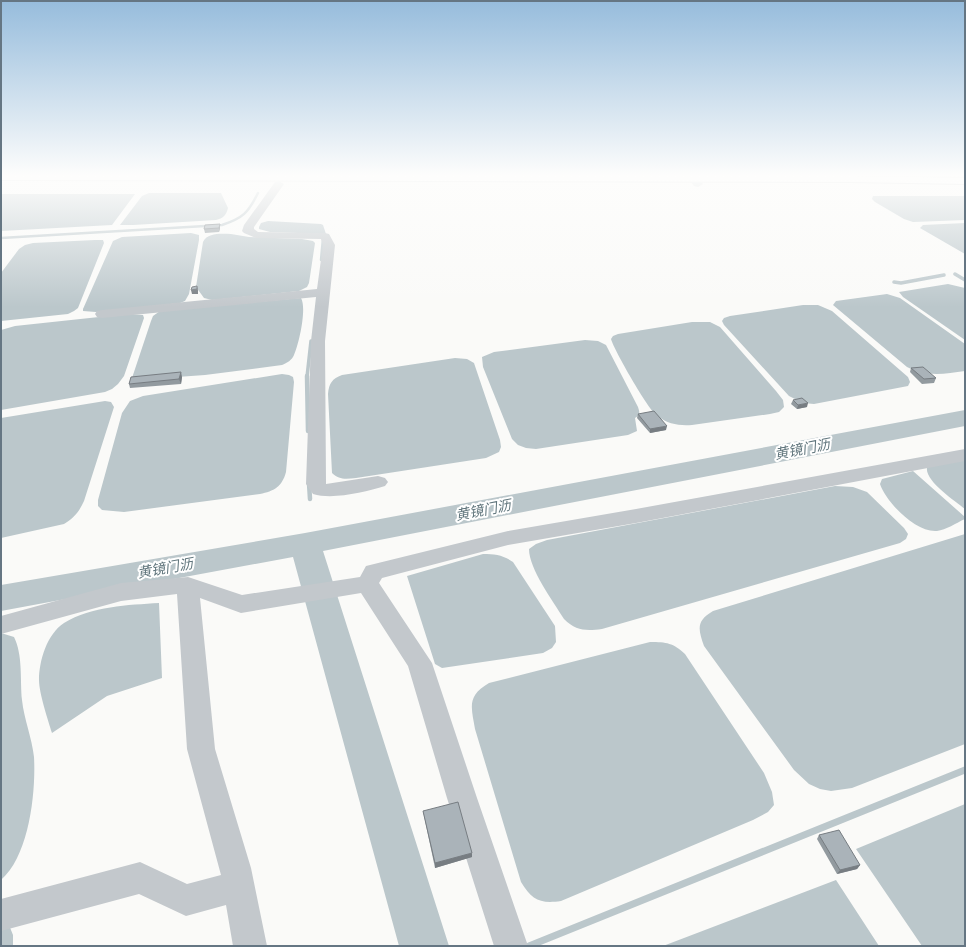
<svg xmlns="http://www.w3.org/2000/svg" width="966" height="947" font-family="Cabin,'Noto Sans SC',sans-serif">
	<rect width="100%" height="100%" fill="#fafaf8"/>
	<path fill="#bbc7cb" d="M149,193H221L228,208C226,216 223,218 216,220L133,225H120L142,196Z
		M1,194H135L112,225L1,231Z
		M873,196H965V220L913,222L904,219L875,202L872,199Z
		M268,221L321,224L323,225L326,234L270,232L259,229V227L261,223Z
		M965,223V254L920,228L923,225Z
		M191,233L199,235V240L189,294L185,301L180,303L96,312L83,311V309L113,241L122,237Z
		M231,234L249,237L302,239L313,241L315,243L309,283L307,287L299,291L212,300L204,298L196,287L203,242C208,232 222,234 231,234Z
		M95,240H103L104,243L78,308L74,311L68,314L1,321V273L19,249L25,245L33,243Z
		M948,284L965,288V340L903,297L899,292Z
		M887,294L900,298L965,344V371C944,374 926,377 907,367L833,305L836,301Z
		M301,298C307,308 299,344 294,355C292,360 287,363 282,365L205,375L135,380L132,378L151,321L153,316L160,311Z
		M803,305H818L832,311L908,377L910,382L908,386L814,404L803,403L789,396L724,325L722,321L724,318L730,316Z
		M127,314L143,315L144,318L124,376L118,384L112,389L105,392L1,410V330L15,326Z
		M692,322H710L720,327L776,391L783,400L784,407L779,412L770,414L692,425C679,426 668,424 657,416C648,409 614,350 611,339L613,336L618,334Z
		M585,340L598,341L606,345L638,407C640,413 640,415 635,418L637,431L628,435L536,449L526,448L518,445L512,439L483,367L482,357L494,352Z
		M455,358L467,359L474,363L500,440L501,447L499,452L486,458L356,478C346,479 339,480 332,473L328,394C329,383 332,379 342,375Z
		M282,374L289,375L293,377L294,382L286,472C282,487 274,491 260,494L124,512L102,510L98,506V500L122,413L130,401L143,396Z
		M105,401L111,402L114,407L84,501C79,512 74,518 64,524L1,538V418Z
		M965,459V509C955,501 925,481 927,468L930,466Z
		M913,471L965,517V519C956,523 946,530 937,531C916,533 886,502 880,484L882,479Z
		M835,486L853,487L867,492L904,528L908,534L906,539L900,543L602,629C586,631 576,631 564,619C553,601 529,569 529,549L536,544L547,540Z
		M965,534V744L852,788L831,791L820,789L809,784L794,770L704,646C698,629 696,621 713,611Z
		M483,554C495,554 503,555 513,562L555,626L556,642L552,648L543,653L442,668L435,664L407,576Z
		M159,603L162,678L107,696L52,733C48,720 39,693 39,680C39,661 47,634 64,623C92,606 128,605 159,603Z
		M1,633L14,637C23,655 20,680 22,700C24,719 32,738 34,757C36,793 29,856 1,880Z
		M650,642C667,642 673,643 685,654L764,773L772,792L774,805L768,812L753,820L561,901C540,904 532,900 521,882L475,729C471,706 467,696 489,683Z
		M965,804V946H922L856,849Z
		M836,880L879,946H663Z
		M1,922L9,925L13,935V946H1Z"/>
	<g fill="none" stroke-linecap="round" stroke-linejoin="round">
		<path stroke="#bbc7cb" stroke-width="2.5" d="M1,238L222,225C243,218 248,213 258,193
			M321,260L323,238"/>
		<path stroke="#bbc7cb" stroke-width="3.5" d="M955,274L965,280
			M894,282L901,283L944,275
			M307,377L311,341"/>
		<path stroke="#bbc7cb" stroke-width="4.5" d="M307,376L308,431
			M309,483L310,499"/>
		<path stroke="#bbc7cb" stroke-width="7" d="M529,946L965,770"/>
		<path fill="#bbc7cb" fill-rule="evenodd" d="M965,410V426L323,551L449,946H399L293,557L1,611V585L305,533Z"/>
		<defs>
			<path id="major" d="M1,174L851,176L965,178V184L851,182L1,180Z"/>
		</defs>
		<use href="#major" stroke="#b5babe" stroke-width="2"/>
		<path fill="#c3c8cc" fill-rule="evenodd" d="M685,174H695L703,184L698,187L694,186Z
			M279,181L284,184L254,227V229L258,232L325,233L329,234L335,245L325,341L326,484L378,476L385,478L388,482L385,486C365,492 333,500 313,494L306,484L311,341L316,297L102,318L97,317L95,314L97,311L102,310L317,289L323,245L321,239L256,238L244,233L242,231L244,225L275,182Z
			M965,449V461L636,523L508,545L382,578L379,583L432,663L477,798L528,946H494L447,798L408,666L361,593L241,613L200,598L215,749L251,868L267,946H233L226,905L186,916L139,894L1,931V899L140,862L187,884L221,875L187,749L177,594L121,601L1,634V616L121,583L188,577L242,595L360,577L366,566L508,531L636,509Z"/>
		<use href="#major" fill="#fff" fill-rule="evenodd"/>
	</g>
	<path fill="#929a9f" d="M220,224V228L219,232L205,233L204,229Z
		M911,368L936,378L934,383L922,384L910,372Z
		M182,377L181,384L130,388L129,384Z
		M793,400L807,407L797,409L791,404Z
		M638,414L666,430L650,433L637,418Z
		M423,811L472,857L435,868L424,816Z
		M819,835L860,865L857,869L837,874L817,839Z"/>
	<path fill="#777d82" d="M220,224V228L219,232V228Z
		M197,286L198,290V294H192L191,290Z
		M181,372L182,377L181,384L179,379Z
		M808,403L807,407L797,409L798,405Z
		M667,426L666,430L650,433V429Z
		M472,853V857L435,868V863Z
		M860,865L857,869L837,874L840,870Z"/>
	<path fill="#aab3b9" stroke="#777d82" d="M220,224L219,228L204,229L205,225Z
		M197,286V289L191,290L192,287Z
		M923,367L936,378L924,379L911,368Z
		M181,372L179,379L129,384L131,377Z
		M802,398L808,403L798,405L793,400Z
		M654,411L667,426L650,429L638,414Z
		M458,802L472,853L435,863L423,811Z
		M839,830L860,865L840,870L819,835Z"/>
	<linearGradient id="sky" x2="0" y2="1"><stop stop-color="#96bcdc"/><stop offset="0.57" stop-color="#fdfdfc"/><stop offset="1" stop-color="#fdfdfc" stop-opacity="0"/></linearGradient>
	<rect width="966" height="307" fill="url(#sky)"/>
	<g text-anchor="middle" stroke-width="4" stroke-linejoin="round" paint-order="stroke">
		<g font-size="14" font-style="italic" fill="#60757c" stroke="#fff">
			<text transform="translate(802 449) rotate(-11)" y="5">黄镜门沥</text>
			<text transform="translate(483 510) rotate(-11)" y="5">黄镜门沥</text>
			<text transform="translate(165 568) rotate(-10)" y="5">黄镜门沥</text>
		</g>
	</g>
	<rect width="966" height="947" fill="none" stroke="#657683" stroke-width="4"/>
</svg>
